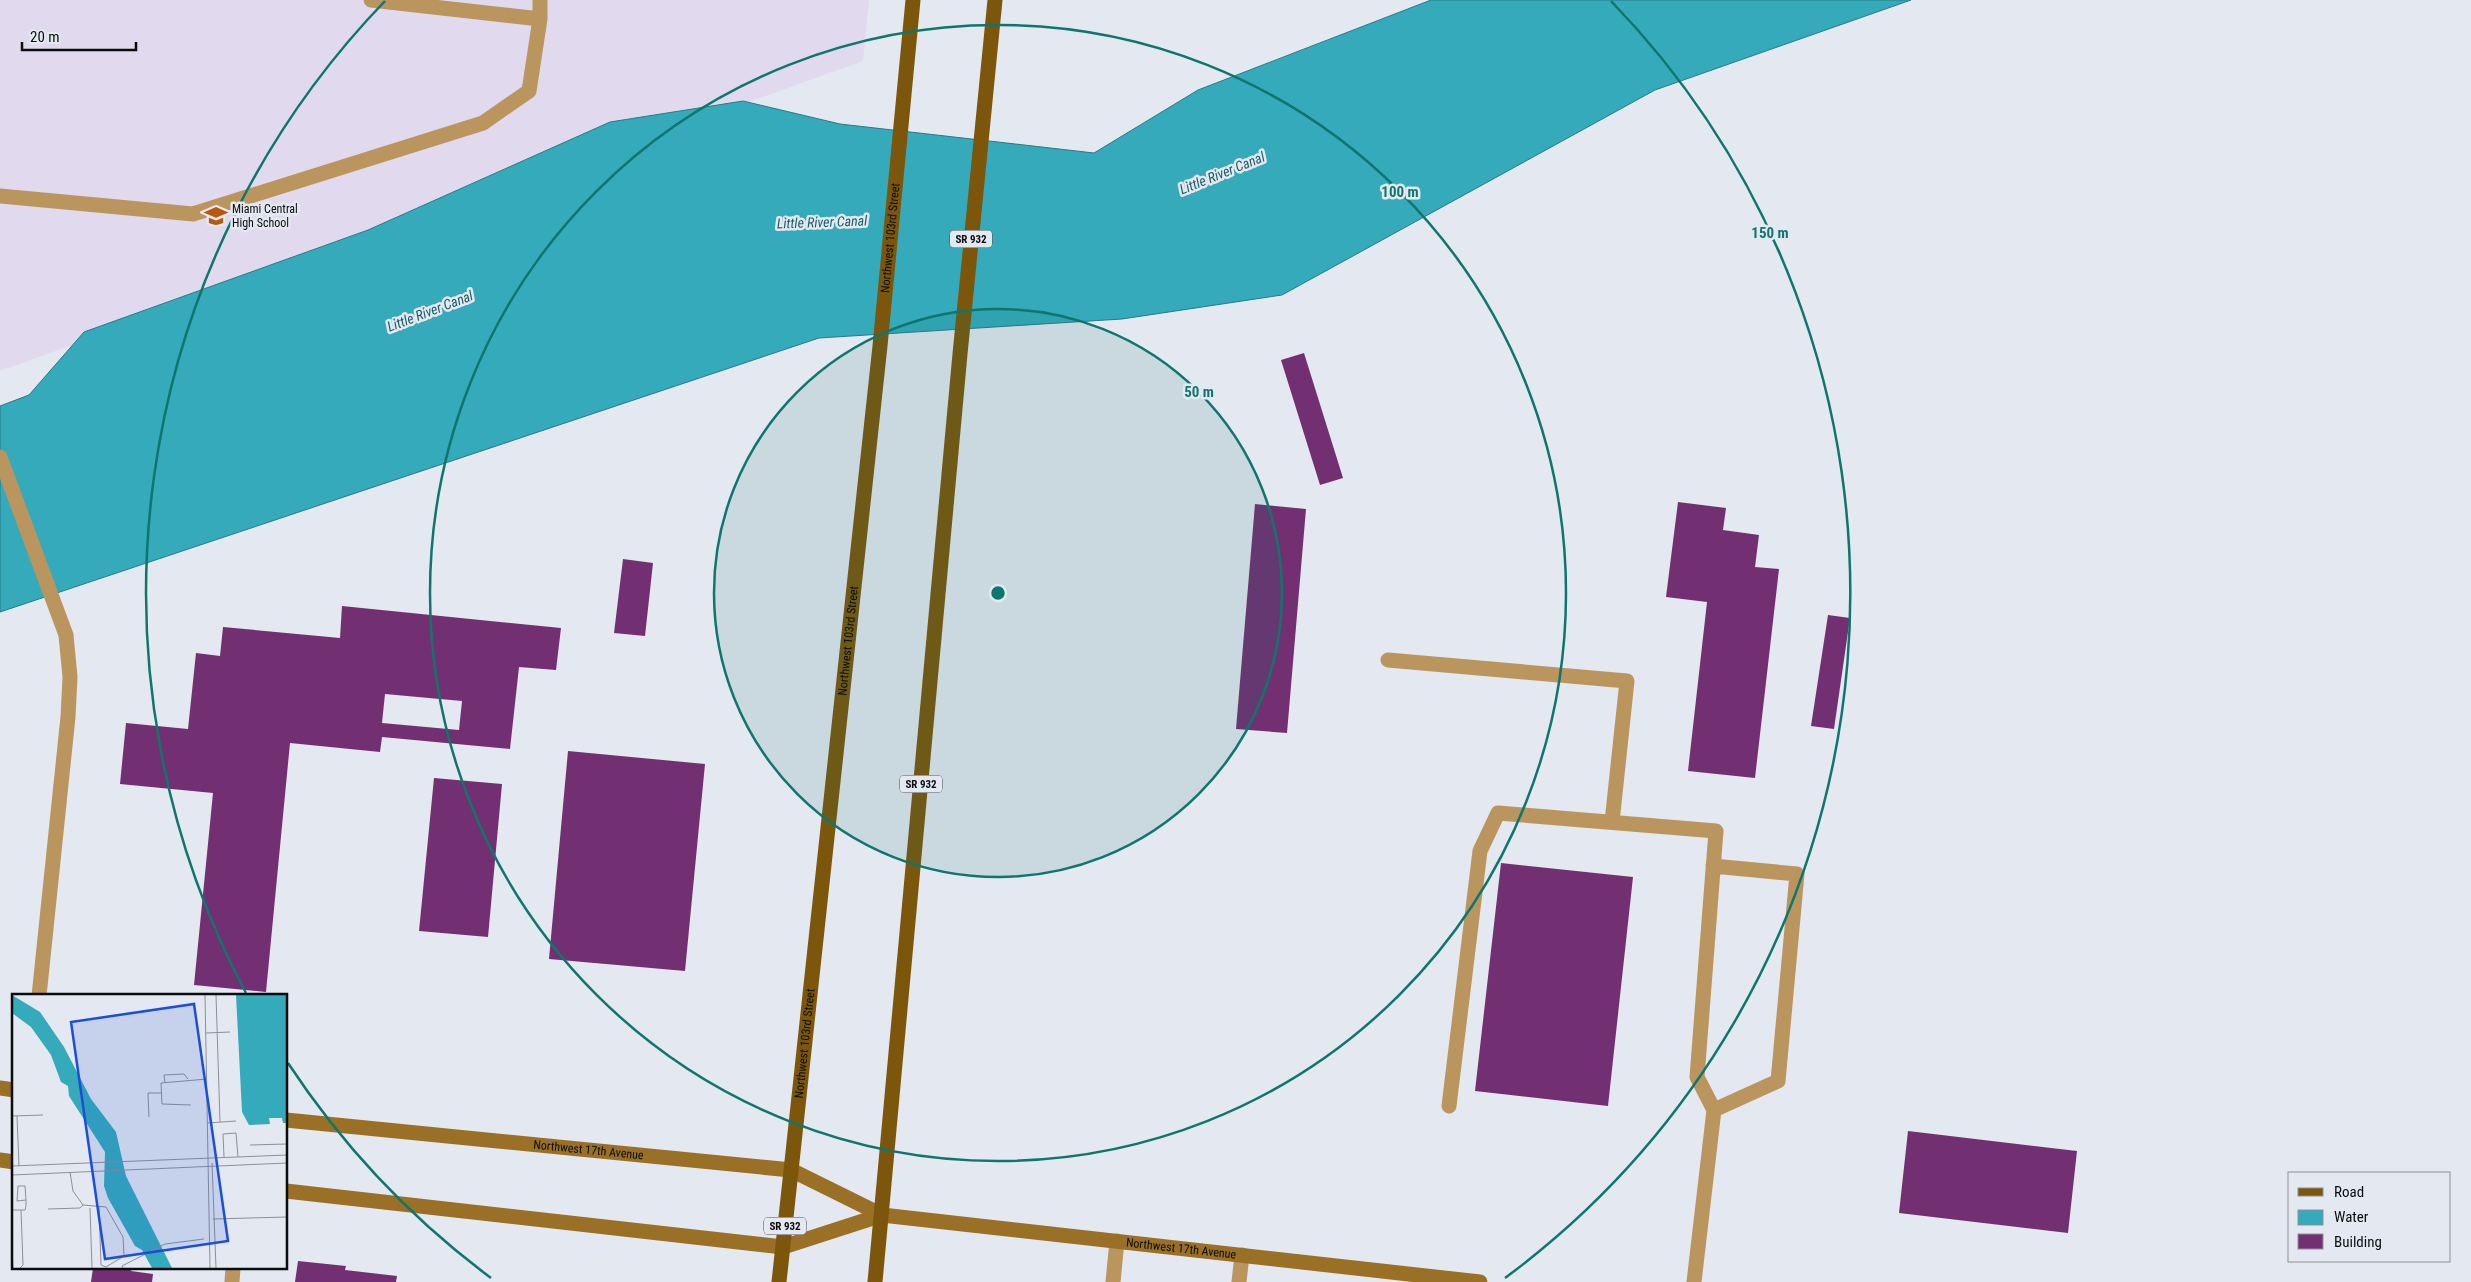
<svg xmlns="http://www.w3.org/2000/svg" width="2471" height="1282" font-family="'Roboto Condensed',sans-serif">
	<rect width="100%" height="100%" fill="#e4e8f0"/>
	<path fill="#e1daef" d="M0,0H869L863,61L0,371Z"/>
	<path fill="#34aaba" stroke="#277b86" d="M1431,0H1911L1655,90L1282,295L1122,319L819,338L0,612V406L29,395L84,332L368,230L610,122L743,101L840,124L1094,153L1198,90Z"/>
	<path fill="#723073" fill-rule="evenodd" d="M1304,353L1343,478L1320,485L1281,360Z
		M1678,502L1726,508L1723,530L1759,535L1755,567L1779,569L1755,778L1688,771L1707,602L1666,597Z
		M1255,504L1306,509L1287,733L1236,729Z
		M623,559L653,563L645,636L614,633Z
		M342,606L561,628L556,670L519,667L510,749L382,737L380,752L290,743L266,992L194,985L213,793L120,784L126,723L188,729L196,653L220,656L223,627L340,638ZM385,694L462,701L459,730L382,723Z
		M1828,615L1850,618L1834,729L1811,726Z
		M568,751L705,764L685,971L549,959Z
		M434,778L502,784L488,937L419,931Z
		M1501,863L1633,877L1608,1106L1475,1091Z
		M1908,1131L2077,1151L2068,1233L1899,1213Z
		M298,1261L346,1266L345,1270L397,1276L396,1282H295Z
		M93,1268H132L131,1271L153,1274L152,1282H91Z"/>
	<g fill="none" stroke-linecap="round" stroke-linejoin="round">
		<path stroke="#ba965e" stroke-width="15" d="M371,0L540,19
			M0,196L193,214L483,123L529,91L540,19V0
			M0,457L66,635L70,677L68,717L39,996
			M1388,660L1627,681L1612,822
			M1713,866L1797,874L1778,1081L1714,1110
			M1449,1106L1480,851L1498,813L1716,831L1697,1077L1714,1110L1694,1282
			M1113,1282L1117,1241
			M1239,1282L1242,1255"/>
		<path stroke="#ba965e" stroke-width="15" d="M232,1282L233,1268"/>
		<g stroke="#997026" stroke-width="15">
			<path d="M0,1088L14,1090"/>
			<path id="s1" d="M286,1120L791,1170L882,1215L1480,1282"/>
			<path d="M0,1160L14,1162"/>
			<path d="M286,1191L783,1247L882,1215"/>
		</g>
		<g stroke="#7c570b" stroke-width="15">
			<path id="s2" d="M779,1282L880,346L913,0"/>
			<path d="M875,1282L960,354L995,0"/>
		</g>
	</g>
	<circle cx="998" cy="593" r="284" fill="#0f766e" fill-opacity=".12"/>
	<g fill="none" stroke="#0f766e" stroke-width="2.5">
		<circle cx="998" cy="593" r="284"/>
		<circle cx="998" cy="593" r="568"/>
		<path d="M491 1278A852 852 0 0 1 288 1063M246 993A852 852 0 0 1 385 1M1611 1A852 852 0 0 1 1505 1278"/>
	</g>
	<defs>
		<symbol id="school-bare" viewBox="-9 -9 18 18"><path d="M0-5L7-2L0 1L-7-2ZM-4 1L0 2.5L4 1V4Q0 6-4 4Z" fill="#b75710" stroke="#e4e8f0" stroke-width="2.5" paint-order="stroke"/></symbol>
	</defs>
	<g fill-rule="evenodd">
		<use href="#school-bare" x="200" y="200" width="32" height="32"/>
	</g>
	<g text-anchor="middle" stroke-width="5" stroke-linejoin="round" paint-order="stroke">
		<g fill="#e4e8f0" stroke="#4b4e52" stroke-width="1">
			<rect x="950" y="230.5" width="42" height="17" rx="4"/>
			<rect x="900" y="775.5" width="42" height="17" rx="4"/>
			<rect x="764" y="1217.5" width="42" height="17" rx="4"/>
		</g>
		<g font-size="11" font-weight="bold" fill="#0a0c0e">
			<text x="971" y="243">SR 932</text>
			<text x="921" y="788">SR 932</text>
			<text x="785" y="1230">SR 932</text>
		</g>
		<g font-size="12" fill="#0a0c0e" stroke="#e4e8f0" text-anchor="start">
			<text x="232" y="213">Miami Central<tspan x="232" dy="14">High School</tspan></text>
		</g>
		<g font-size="12" fill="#0a0c0e" stroke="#e4e8f0">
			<text dy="4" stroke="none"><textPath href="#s2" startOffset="1050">Northwest 103rd Street</textPath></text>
			<text dy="4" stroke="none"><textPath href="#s2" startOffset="645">Northwest 103rd Street</textPath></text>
			<text dy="4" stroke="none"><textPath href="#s2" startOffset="240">Northwest 103rd Street</textPath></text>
			<text dy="4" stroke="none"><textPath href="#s1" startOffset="304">Northwest 17th Avenue</textPath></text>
			<text dy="4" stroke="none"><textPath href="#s1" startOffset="910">Northwest 17th Avenue</textPath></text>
		</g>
		<g font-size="14" font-style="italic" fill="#1c5b64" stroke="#e4e8f0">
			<text transform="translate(1222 173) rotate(-22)" y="5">Little River Canal</text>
			<text transform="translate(822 222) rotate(-2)" y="5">Little River Canal</text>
			<text transform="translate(430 311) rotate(-21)" y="5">Little River Canal</text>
		</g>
	</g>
	<g transform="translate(12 994)">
		<rect width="275" height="275" fill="#e4e8f0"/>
		<path d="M0,1L28,18L52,53L79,105L104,138L114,182L160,274H140L130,256L123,252L96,204L92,192L93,158L57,102L56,92L49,88L39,61L19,33L0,19ZM224,1H275V129H271L270,124H257L258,130L237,131L230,118Z" fill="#34aaba"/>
		<path fill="none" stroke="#8d9096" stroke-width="1" d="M193,1L198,274M204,1L208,128M194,39L218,38M153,89L152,81L172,80L176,85M179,111L150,110L149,89L195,85M0,122L31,121M5,122L7,172M137,123L136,99H150M196,129L224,127M238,151L275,150M212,163L211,140L224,139L226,163M200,169L204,274M0,172L275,161M0,181L275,169M71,211L94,213L111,243L112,262L94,273L89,271L87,213M78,214L80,274M36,215L68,214L71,211L61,197L58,178M0,216H13L14,212V206L13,192H6L5,207L14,206M201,225L275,223M0,258L1,274M8,274L11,271L9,216M111,274L110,272L153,250L192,245"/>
		<path fill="#1d4ed8" fill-opacity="0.15" stroke="#1d4ed8" stroke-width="2.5" d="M182,10L216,247L93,265L59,28Z"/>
		<rect width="275" height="275" fill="none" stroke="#0a0c0e" stroke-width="2.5"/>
	</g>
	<circle cx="998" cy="593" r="8" fill="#0f766e" stroke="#e4e8f0" stroke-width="2.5"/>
	<g font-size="15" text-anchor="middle" font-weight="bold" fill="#0f766e" stroke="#e4e8f0" stroke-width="5" stroke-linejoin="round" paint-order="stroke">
		<text x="1400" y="197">100 m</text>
		<text x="1770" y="238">150 m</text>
		<text x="1199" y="397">50 m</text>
	</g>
	<rect x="2288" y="1172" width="162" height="90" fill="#e4e8f0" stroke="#8d9096"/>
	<rect x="2298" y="1188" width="25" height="8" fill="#7c570b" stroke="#8d9096"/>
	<text x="2334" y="1197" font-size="15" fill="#0a0c0e">Road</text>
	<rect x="2298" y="1210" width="25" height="15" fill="#34aaba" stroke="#8d9096"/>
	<text x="2334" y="1222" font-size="15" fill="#0a0c0e">Water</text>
	<rect x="2298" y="1234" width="25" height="15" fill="#723073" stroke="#8d9096"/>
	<text x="2334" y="1247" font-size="15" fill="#0a0c0e">Building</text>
	<path d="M22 42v8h114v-8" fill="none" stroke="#0a0c0e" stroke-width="2.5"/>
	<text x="30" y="42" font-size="15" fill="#0a0c0e" stroke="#e4e8f0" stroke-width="4" paint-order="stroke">20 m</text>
</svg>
